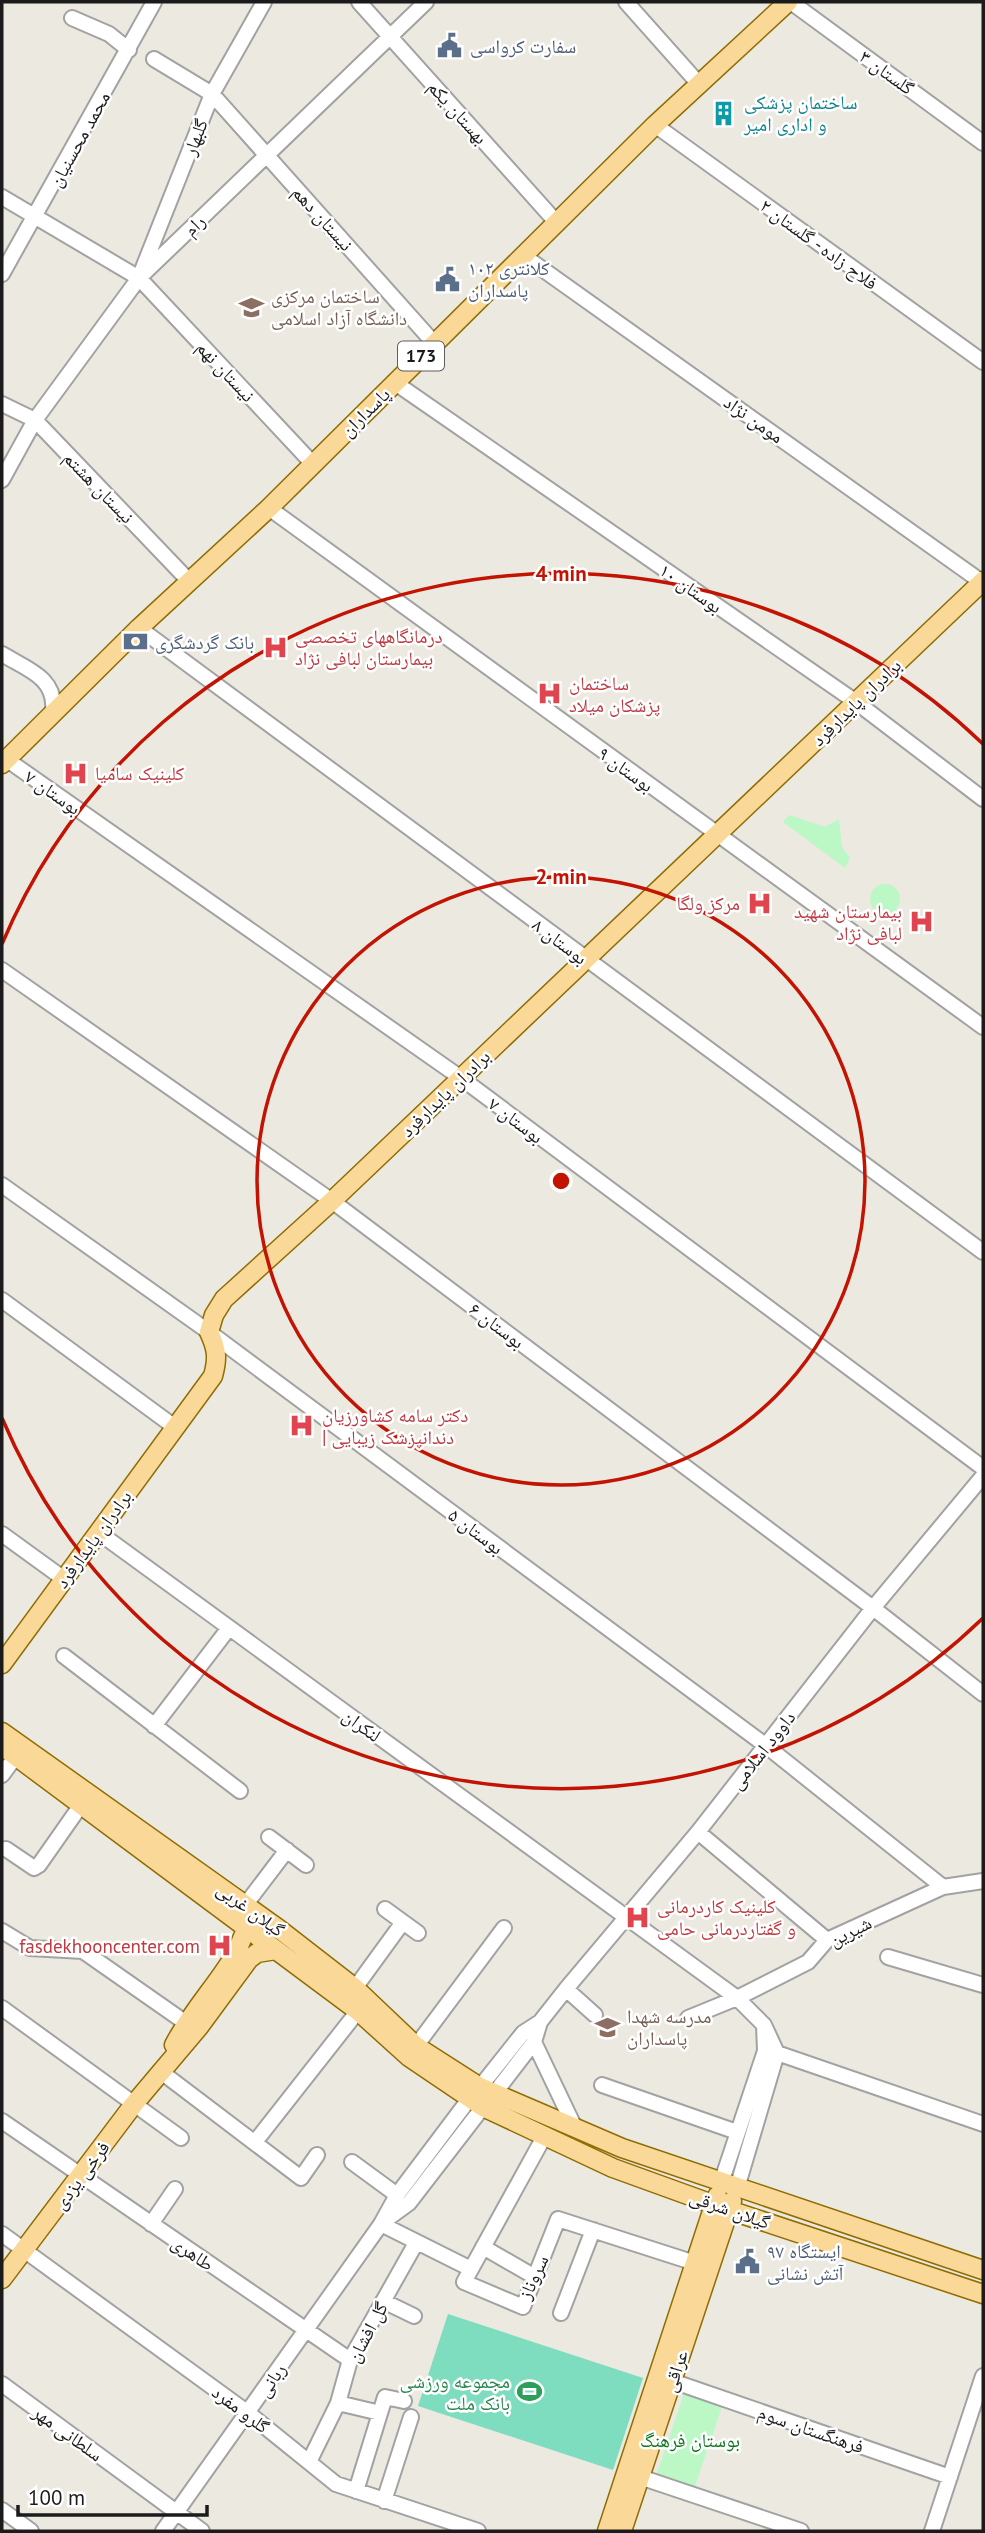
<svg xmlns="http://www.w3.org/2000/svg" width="985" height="2533" font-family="'PT Sans','Noto Naskh Arabic',sans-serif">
	<rect width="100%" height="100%" fill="#ece9e0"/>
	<path fill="#bbf8c5" d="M789,815L825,827L839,819L842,847L850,858L845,868L783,822Z
		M870 899a15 15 0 1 1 30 0a15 15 0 1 1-30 0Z
		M685,2391L723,2404L694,2489L656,2476Z"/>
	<path fill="#7edcbf" d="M448,2314L643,2378L613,2470L418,2406Z"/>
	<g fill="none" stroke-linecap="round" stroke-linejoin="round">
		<defs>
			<path id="minor" d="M359,2L557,223
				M626,2L699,84
				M791,2L983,143
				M72,18L109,34L129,50
				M154,59L212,94L434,343
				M655,125L983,362
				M2,197L139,278L313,464
				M524,256L983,583
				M141,273L212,94L264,2
				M2,274L154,2
				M394,382L856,702L983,799
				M2,404L35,420L189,581
				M2,480L35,420L139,278L426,2
				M269,508L983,1027
				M139,628L983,1252
				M2,654C26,669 56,677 53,710
				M6,759L461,1078L983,1468
				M2,970L332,1201L873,1608L983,1694
				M2,1185L209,1332L765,1745L943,1887
				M2,1300L176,1428
				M98,1532L737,1998L764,2025
				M2,1534L64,1579
				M64,1656L240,1791
				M154,1726L229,1628
				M2,1775L16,1756
				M698,1832L827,1940
				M269,1837L306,1865
				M6,1849L34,1868L39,1865L81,1805
				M246,1904L287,1850
				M385,1909L418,1933
				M2,1931L30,1948L83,1951L186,2023
				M888,1957L983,1985
				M355,1988L403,1922
				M566,1989L595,2015
				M2,2008L181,2138
				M688,2018L737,1998L808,1962L827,1940L943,1887L983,1881
				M534,2042L575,2128
				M416,2046L504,1928
				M777,2053L983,2124
				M160,2071L301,2178L317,2155
				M602,2085L737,2132
				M480,2087L523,2033L540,2022
				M494,2094L534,2042L540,2022L566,1989L698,1832L873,1608L983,1476
				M2,2121L350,2360
				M545,2135L464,2282L523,2307L558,2219L695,2263
				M255,2142L358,2011
				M352,2162L397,2195
				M721,2183L765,2051L764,2025L777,2053L737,2188
				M387,2219L409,2203L483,2107
				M151,2224L175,2189
				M381,2224L471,2269
				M2,2234L248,2413L336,2484L478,2531
				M483,2247L535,2277
				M383,2301L414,2316
				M561,2313L593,2230
				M672,2381L950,2477
				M2,2384L202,2531
				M338,2403L380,2413
				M309,2462L338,2403L350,2360L416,2243
				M640,2477L801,2531
				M356,2491L385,2397L404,2401
				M384,2501L411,2417
				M2,2510L31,2531
				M163,2531L381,2224L397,2195L470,2098
				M932,2531L983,2376"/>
			<path id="major" d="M2,764L139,628L269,508L655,125L788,2
				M2,1664L213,1376C218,1358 217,1349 209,1332L214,1315L224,1299L332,1201L983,581
				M2,1732L279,1929L355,1988L416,2046L480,2087L622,2148L983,2270
				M2,1746L358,2011L409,2057L483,2107L613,2168L729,2210L983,2294
				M174,2045C191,2012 217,1985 236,1953C242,1941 244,1930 253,1918
				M2,2279L134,2104L199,2027L249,1959L257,1953L276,1950
				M607,2531L717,2196
				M622,2531L732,2201"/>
		</defs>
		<use href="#minor" stroke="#a2a2a2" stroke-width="18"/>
		<use href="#major" stroke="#8f6d02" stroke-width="21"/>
		<use href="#minor" stroke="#fff" stroke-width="14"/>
		<use href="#major" stroke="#fad897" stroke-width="18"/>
	</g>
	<g fill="none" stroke="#c21303" stroke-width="3.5">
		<circle cx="561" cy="1181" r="304"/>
		<path d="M983 1618A607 607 0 0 1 2 1418M2 944A607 607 0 0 1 983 744"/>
	</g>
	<defs>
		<symbol id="civic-bare" viewBox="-9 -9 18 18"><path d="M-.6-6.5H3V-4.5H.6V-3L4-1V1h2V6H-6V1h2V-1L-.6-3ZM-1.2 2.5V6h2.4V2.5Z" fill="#5c6f8a" stroke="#fff" stroke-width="2.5" paint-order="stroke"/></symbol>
		<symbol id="building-bare" viewBox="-9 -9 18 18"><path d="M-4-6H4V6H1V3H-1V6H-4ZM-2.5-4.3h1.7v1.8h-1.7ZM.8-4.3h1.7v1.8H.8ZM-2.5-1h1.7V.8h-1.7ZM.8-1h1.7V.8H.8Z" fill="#0f9aa8" stroke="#fff" stroke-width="2.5" paint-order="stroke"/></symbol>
		<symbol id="university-bare" viewBox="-9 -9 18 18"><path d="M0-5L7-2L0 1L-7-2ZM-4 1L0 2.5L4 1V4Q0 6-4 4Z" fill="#8d6e63" stroke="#fff" stroke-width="2.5" paint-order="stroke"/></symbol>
		<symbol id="bank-bare" viewBox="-9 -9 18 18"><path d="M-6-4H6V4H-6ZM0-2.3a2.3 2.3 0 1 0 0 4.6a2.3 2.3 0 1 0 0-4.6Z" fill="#5c6f8a" stroke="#fff" stroke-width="2.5" paint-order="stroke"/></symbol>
		<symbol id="hospital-bare" viewBox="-9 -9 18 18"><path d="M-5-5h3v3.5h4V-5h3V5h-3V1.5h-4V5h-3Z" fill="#e0444e" stroke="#fff" stroke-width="2.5" paint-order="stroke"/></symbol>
		<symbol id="school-bare" viewBox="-9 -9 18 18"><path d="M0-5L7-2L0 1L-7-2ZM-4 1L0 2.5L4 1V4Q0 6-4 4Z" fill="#8d6e63" stroke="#fff" stroke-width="2.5" paint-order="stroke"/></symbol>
		<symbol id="stadium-bare" viewBox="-9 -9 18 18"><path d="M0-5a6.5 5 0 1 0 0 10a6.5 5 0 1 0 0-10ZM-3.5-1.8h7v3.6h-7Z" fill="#2e9e5b" stroke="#fff" stroke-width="2.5" paint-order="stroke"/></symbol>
	</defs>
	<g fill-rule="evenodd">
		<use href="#civic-bare" x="432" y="28" width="35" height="35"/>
		<use href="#building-bare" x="706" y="96" width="35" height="35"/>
		<use href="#civic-bare" x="430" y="262" width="35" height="35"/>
		<use href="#university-bare" x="234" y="290" width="35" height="35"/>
		<use href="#bank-bare" x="118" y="624" width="35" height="35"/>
		<use href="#hospital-bare" x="258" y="630" width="35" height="35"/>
		<use href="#hospital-bare" x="532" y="676" width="35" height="35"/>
		<use href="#hospital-bare" x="58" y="756" width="35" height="35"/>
		<use href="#hospital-bare" x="742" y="886" width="35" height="35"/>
		<use href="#hospital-bare" x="904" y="904" width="35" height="35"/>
		<use href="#hospital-bare" x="284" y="1408" width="35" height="35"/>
		<use href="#hospital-bare" x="620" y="1900" width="35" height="35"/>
		<use href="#hospital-bare" x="202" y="1928" width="35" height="35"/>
		<use href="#school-bare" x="590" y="2010" width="35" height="35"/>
		<use href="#civic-bare" x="730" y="2244" width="35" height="35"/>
		<use href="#stadium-bare" x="512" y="2374" width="35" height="35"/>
	</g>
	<g text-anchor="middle" stroke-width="5" stroke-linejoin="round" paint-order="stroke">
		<rect fill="#fff" stroke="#5f5f5f" stroke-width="2" x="398" y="341.5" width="46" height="29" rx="5"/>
		<g font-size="18" font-weight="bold" fill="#1b1b1b">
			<text x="421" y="362">173</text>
		</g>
		<g font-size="19" fill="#4e5e75" stroke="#fff" text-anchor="start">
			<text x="470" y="53">سفارت کرواسی</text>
			<text x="468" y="275">کلانتری ۱۰۲<tspan x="468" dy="22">پاسداران</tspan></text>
			<text x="155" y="649">بانک گردشگری</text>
			<text x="767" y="2258">ایستگاه ۹۷<tspan x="767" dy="22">آتش نشانی</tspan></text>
		</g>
		<g font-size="19" fill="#1b1b1b" stroke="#fff">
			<text transform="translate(887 72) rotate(36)" y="7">گلستان ۳</text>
			<text transform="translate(458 112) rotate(48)" y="7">بهستان یکم</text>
			<text transform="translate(195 137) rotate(-69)" y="7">گلبهار</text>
			<text transform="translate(79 139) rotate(-61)" y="7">محمد محسنیان</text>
			<text transform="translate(323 218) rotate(48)" y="7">نیستان دهم</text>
			<text transform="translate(194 225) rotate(-44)" y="7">رام</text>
			<text transform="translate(819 244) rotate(36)" y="7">فلاح زاده - گلستان ۲</text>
			<text transform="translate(226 371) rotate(47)" y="7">نیستان نهم</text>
			<text transform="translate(365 412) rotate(-45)" y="7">پاسداران</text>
			<text transform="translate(754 419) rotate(35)" y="7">مومن نژاد</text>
			<text transform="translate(99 487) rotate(46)" y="7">نیستان هشتم</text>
			<text transform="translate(691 588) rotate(35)" y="7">بوستان ۱۰</text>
			<text transform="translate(856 702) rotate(-44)" y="7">برادران پایدارفرد</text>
			<text transform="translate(626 769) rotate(36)" y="7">بوستان ۹</text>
			<text transform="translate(53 792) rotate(35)" y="7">بوستان ۷</text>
			<text transform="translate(560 941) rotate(37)" y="7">بوستان ۸</text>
			<text transform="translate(445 1093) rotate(-44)" y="7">برادران پایدارفرد</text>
			<text transform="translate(516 1120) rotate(37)" y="7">بوستان ۷</text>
			<text transform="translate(497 1325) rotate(37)" y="7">بوستان ۶</text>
			<text transform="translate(476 1531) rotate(37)" y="7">بوستان ۵</text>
			<text transform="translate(93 1539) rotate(-54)" y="7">برادران پایدارفرد</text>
			<text transform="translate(362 1725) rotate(36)" y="7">لنکران</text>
			<text transform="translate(762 1750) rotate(-52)" y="7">داوود اسلامی</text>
			<text transform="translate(251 1909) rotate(36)" y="7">گیلان غربی</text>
			<text transform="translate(850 1931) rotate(-27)" y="7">شیرین</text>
			<text transform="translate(81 2175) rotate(-53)" y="7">فرخی یزدی</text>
			<text transform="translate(730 2209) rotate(19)" y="7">گیلان شرقی</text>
			<text transform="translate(193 2253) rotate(35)" y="7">طاهری</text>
			<text transform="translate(533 2277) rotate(-65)" y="7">سروناز</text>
			<text transform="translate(367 2332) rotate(-62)" y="7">گل افشان</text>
			<text transform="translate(675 2371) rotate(-72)" y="7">عراقی</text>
			<text transform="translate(271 2380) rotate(-56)" y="7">ربانی</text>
			<text transform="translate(241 2409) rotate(37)" y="7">گلرو مفرد</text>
			<text transform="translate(811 2429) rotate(19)" y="7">فرهنگستان سوم</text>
			<text transform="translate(68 2433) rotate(36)" y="7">سلطانی مهر</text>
		</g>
		<g font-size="19" fill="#0d838f" stroke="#fff" text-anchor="start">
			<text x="744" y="109">ساختمان پزشکی<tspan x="744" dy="22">و اداری امیر</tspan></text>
		</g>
		<g font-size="19" fill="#785e54" stroke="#fff" text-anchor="start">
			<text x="271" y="303">ساختمان مرکزی<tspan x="271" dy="22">دانشگاه آزاد اسلامی</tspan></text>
			<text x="627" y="2023">مدرسه شهدا<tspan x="627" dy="22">پاسداران</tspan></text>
		</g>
		<g font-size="19" fill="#be3a42" stroke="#fff" text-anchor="start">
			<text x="295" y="643">درمانگاههای تخصصی<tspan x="295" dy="22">بیمارستان لبافی نژاد</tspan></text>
			<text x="569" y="690">ساختمان<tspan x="569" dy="22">پزشکان میلاد</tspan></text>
			<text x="95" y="780">کلینیک سامیا</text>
			<text x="740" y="910" text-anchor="end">مرکز ولگا</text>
			<text x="902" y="918" text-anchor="end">بیمارستان شهید<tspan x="902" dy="22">لبافی نژاد</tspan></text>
			<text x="322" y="1422">دکتر سامه کشاورزیان<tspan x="322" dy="22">| دندانپزشک زیبایی</tspan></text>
			<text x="657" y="1913">کلینیک کاردرمانی<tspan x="657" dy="22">و گفتاردرمانی حامی</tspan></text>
			<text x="200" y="1953" text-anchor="end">fasdekhooncenter.com</text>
		</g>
		<g font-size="19" fill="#27864d" stroke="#fff" text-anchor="end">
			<text x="510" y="2388">مجموعه ورزشی<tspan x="510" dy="22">بانک ملت</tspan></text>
		</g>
		<g font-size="19" fill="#0c751e" stroke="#fff">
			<text x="690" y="2447">بوستان فرهنگ</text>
		</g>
	</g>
	<circle cx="561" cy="1181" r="10" fill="#c21303" stroke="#fff" stroke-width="3.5"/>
	<g font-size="21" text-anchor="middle" font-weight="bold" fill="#c21303" stroke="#fff" stroke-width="5" stroke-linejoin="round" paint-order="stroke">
		<text x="561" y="581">4 min</text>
		<text x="561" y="884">2 min</text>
	</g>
	<rect width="985" height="2533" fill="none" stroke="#1b1b1b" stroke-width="7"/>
	<path d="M18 2505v10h189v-10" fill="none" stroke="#1b1b1b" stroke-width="3.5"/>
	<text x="28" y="2505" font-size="21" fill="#1b1b1b" stroke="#ffffff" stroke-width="5" paint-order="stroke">100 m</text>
</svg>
